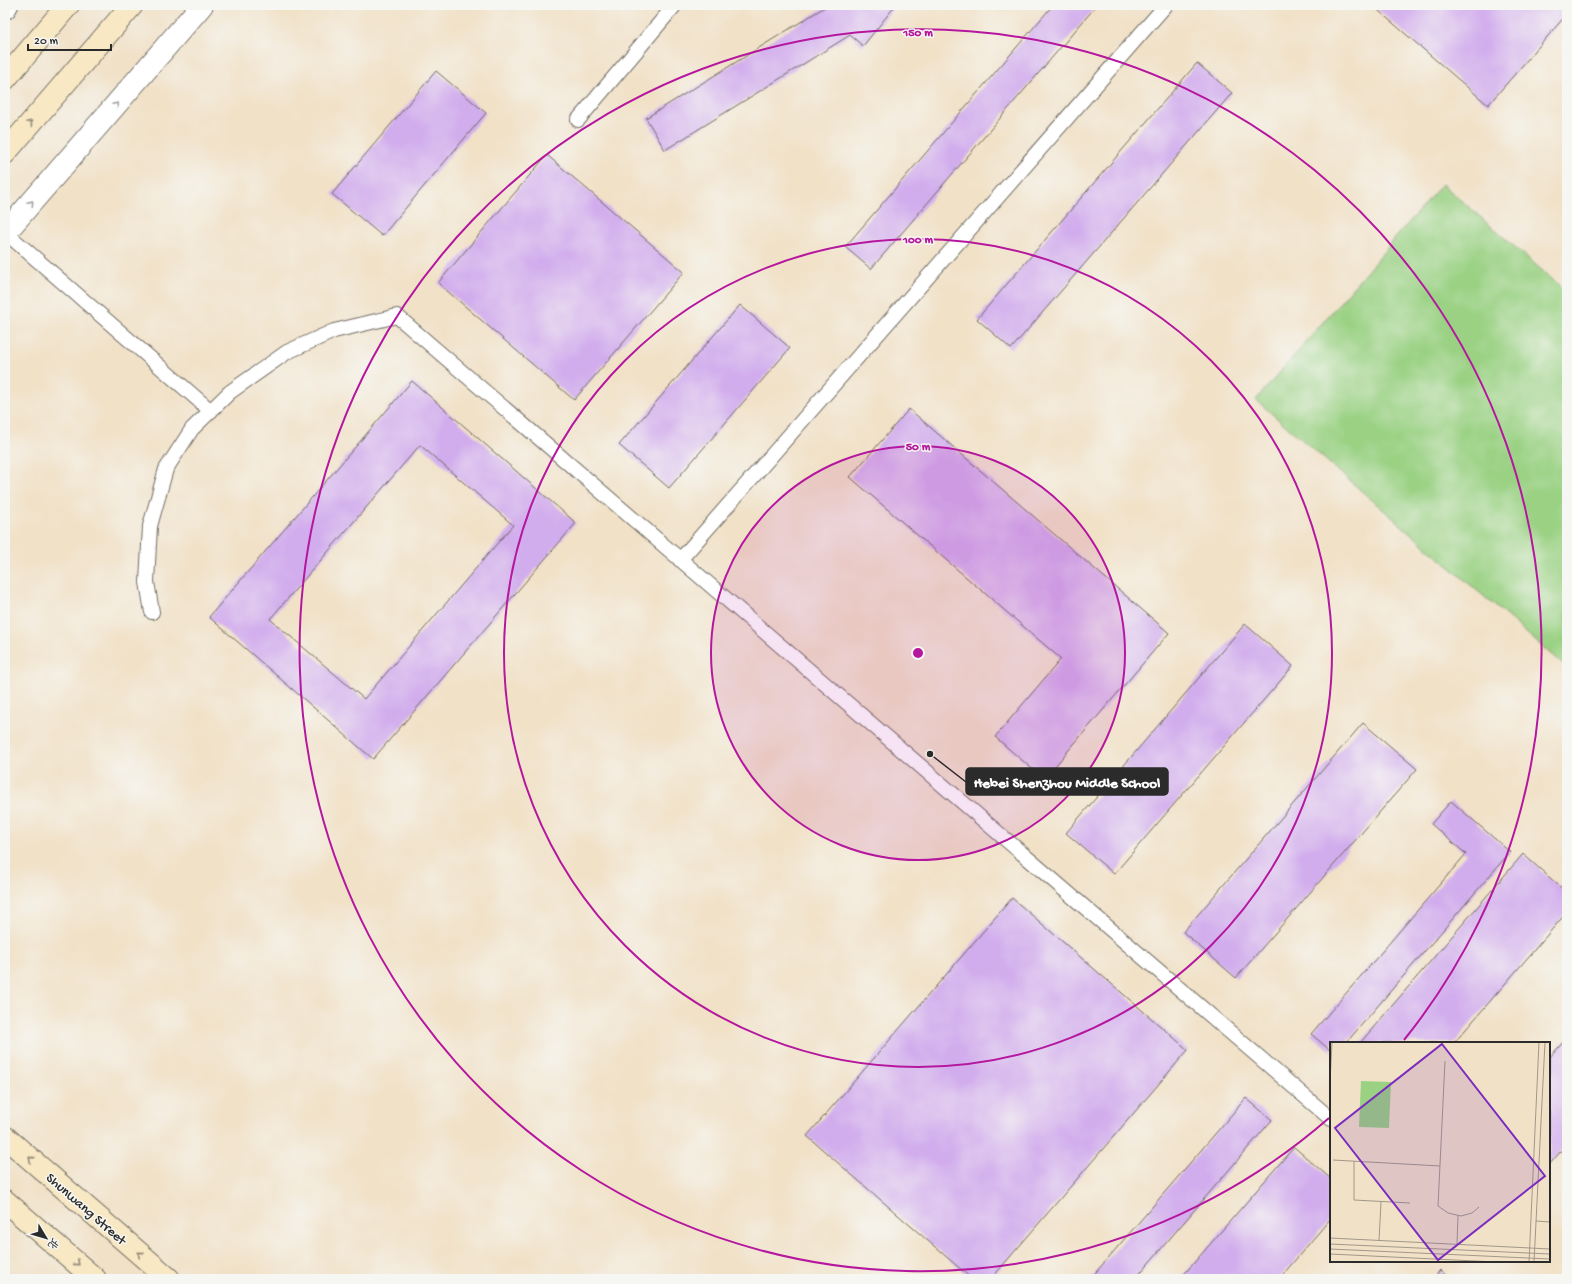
<svg xmlns="http://www.w3.org/2000/svg" width="1572" height="1284" font-family="'Gochi Hand','LXGW WenKai TC',sans-serif">
	<rect width="100%" height="100%" fill="#f6f6f2"/>
	<filter id="ink" filterUnits="userSpaceOnUse"><feTurbulence type="fractalNoise" baseFrequency=".025" numOctaves="2"/><feDisplacementMap in="SourceGraphic" scale="8" xChannelSelector="R" yChannelSelector="G"/><feConvolveMatrix kernelMatrix="1 2 1 2 8 2 1 2 1" color-interpolation-filters="sRGB"/></filter>
	<filter id="wash" filterUnits="userSpaceOnUse"><feTurbulence type="fractalNoise" baseFrequency=".012" numOctaves="4" result="noise"/><feDisplacementMap in="SourceGraphic" scale="16" xChannelSelector="R" yChannelSelector="G"/><feGaussianBlur stdDeviation="0.9" result="paint"/><feColorMatrix in="noise" values="0 0 0 0 0 0 0 0 0 0 0 0 0 0 0 0 0 1.4 0 .05"/><feComposite in="paint" operator="in"/></filter>
	<g filter="url(#wash)">
		<rect width="100%" height="100%" fill="#f1e1c7"/>
		<path fill="#9ad183" stroke="#627e57" d="M1442,184L1567,292V668L1256,400Z"/>
		<g id="blocks">
			<path fill="#d2aded" fill-rule="evenodd" d="M828,5H893L895,6L863,46L850,35L665,150L646,118Z
				M1053,5H1097L871,269L845,247Z
				M1372,5H1567V14L1488,105Z
				M1197,63L1232,93L1011,349L977,319Z
				M436,71L486,113L382,236L332,194Z
				M547,155L684,272L574,400L438,283Z
				M740,305L790,348L669,488L619,445Z
				M412,381L576,523L373,759L209,617ZM420,445L513,525L364,699L270,619Z
				M909,409L1169,633L1044,779L995,737L1061,659L850,477Z
				M1245,624L1293,666L1114,874L1066,833Z
				M1363,723L1417,769L1236,978L1183,932Z
				M1451,801L1510,852L1346,1043H1331V1051L1311,1034L1466,854L1431,824Z
				M1523,854L1567,893V912L1454,1043H1360Z
				M1012,898L1188,1050L991,1279H972L807,1136Z
				M1567,1038V1144L1549,1165V1058Z
				M1246,1098L1272,1120L1135,1279H1090Z
				M1294,1147L1331,1179V1218L1279,1279H1180Z
				M1440,1270L1450,1279H1433Z"/>
		</g>
	</g>
	<g filter="url(#ink)">
		<use href="#blocks" fill-opacity="0" stroke="#706b62" stroke-width="1"/>
		<g fill="none" stroke-linecap="round" stroke-linejoin="round">
			<defs>
				<path id="lane" d="M578,120L675,5
					M5,232L211,411
					M680,560L1166,5
					M152,612L147,582L150,526L166,469L192,429L230,392L287,352L334,331L397,316L1331,1119"/>
				<path id="street" d="M5,8L7,5
					M5,233L202,5"/>
				<path id="secondary" d="M5,79L68,5
					M5,153L132,5
					M5,1137L169,1279
					M5,1201L95,1279"/>
			</defs>
			<use href="#lane" stroke="#706b62" stroke-width="16"/>
			<use href="#street" stroke="#706b62" stroke-width="24"/>
			<use href="#secondary" stroke="#706b62" stroke-width="24"/>
			<use href="#lane" stroke="#fff" stroke-width="14"/>
			<use href="#street" stroke="#fff" stroke-width="22"/>
			<use href="#secondary" stroke="#f8e8c3" stroke-width="22"/>
		</g>
		<defs><path id="oneway-chevron" d="M-2-3.5L2.5 0L-2 3.5" fill="none" stroke-width="1.6" stroke-linecap="round" stroke-linejoin="round"/></defs>
		<g stroke="#a0a0a0">
			<use href="#oneway-chevron" transform="translate(116 105) rotate(-49)"/>
			<use href="#oneway-chevron" transform="translate(31 203) rotate(-49)"/>
		</g>
		<g stroke="#928a77">
			<use href="#oneway-chevron" transform="translate(30 123) rotate(-49)"/>
			<use href="#oneway-chevron" transform="translate(31 1159) rotate(-139)"/>
			<use href="#oneway-chevron" transform="translate(140 1254) rotate(-139)"/>
			<use href="#oneway-chevron" transform="translate(77 1263) rotate(41)"/>
		</g>
	</g>
	<circle cx="918" cy="653" r="207" fill="#b5179e" fill-opacity=".12"/>
	<g fill="none" stroke="#b5179e" stroke-width="2">
		<circle cx="918" cy="653" r="207"/>
		<circle cx="918" cy="653" r="414"/>
		<path d="M1329 1118A621 621 0 1 1 1404 1040"/>
	</g>
	<g text-anchor="middle" stroke-width="3" stroke-linejoin="round" paint-order="stroke">
		<g font-size="14" fill="#2b2b2b" stroke="#f6f6f2">
			<text transform="translate(87 1208) rotate(41)" y="5">Shunwang Street</text>
		</g>
	</g>
	<g transform="translate(1330 1042)">
		<rect width="220" height="220" fill="#f1e1c7"/>
		<path d="M31,39L61,40L59,86L29,85Z" fill="#9ad183"/>
		<path fill="none" stroke="#a29889" stroke-width="1" d="M115,19L108,164L118,171L131,174L142,171L149,165M0,41L2,0M3,118L110,124M24,119V158L80,161M206,179L220,180M0,196L220,207M49,199L51,160M0,202L220,212M127,202L128,173M0,207L220,217M0,212L166,220M199,220L209,0M204,220L215,0"/>
		<path fill="#7b2cbf" fill-opacity="0.15" stroke="#7b2cbf" stroke-width="2" d="M112,2L215,134L108,218L5,86Z"/>
		<rect width="220" height="220" fill="none" stroke="#2b2b2b" stroke-width="2"/>
	</g>
	<circle cx="918" cy="653" r="6" fill="#b5179e" stroke="#f6f6f2" stroke-width="2"/>
	<g font-size="12" text-anchor="middle" font-weight="bold" fill="#b5179e" stroke="#f6f6f2" stroke-width="3" stroke-linejoin="round" paint-order="stroke">
		<text x="918" y="36">150 m</text>
		<text x="918" y="243">100 m</text>
		<text x="918" y="450">50 m</text>
	</g>
	<path fill="none" stroke="#2b2b2b" stroke-width="1.5" d="M930 754L966 782"/>
	<circle fill="#2b2b2b" stroke="#f6f6f2" stroke-width="1.5" cx="930" cy="754" r="4"/>
	<rect fill="#2b2b2b" stroke="#2b2b2b" stroke-width="1.5" x="966" y="768" width="202" height="27" rx="4"/>
	<g font-size="15" text-anchor="middle" font-weight="bold" fill="#fff">
		<text x="1067" y="787">Hebei Shenzhou Middle School</text>
	</g>
	<rect width="1572" height="1284" fill="none" stroke="#f6f6f2" stroke-width="20"/>
	<g transform="translate(46 1238) rotate(128)" stroke="#f6f6f2" stroke-width="3" paint-order="stroke">
	<path d="M0-3L7 15L0 10L-7 15Z" fill="#2b2b2b"/>
	<text y="-6" font-size="11" font-weight="bold" text-anchor="middle" fill="#2b2b2b">北</text>
	</g>
	<path d="M28 44v6h83v-6" fill="none" stroke="#2b2b2b" stroke-width="2"/>
	<text x="34" y="44" font-size="12" fill="#2b2b2b" stroke="#f6f6f2" stroke-width="3" paint-order="stroke">20 m</text>
</svg>
